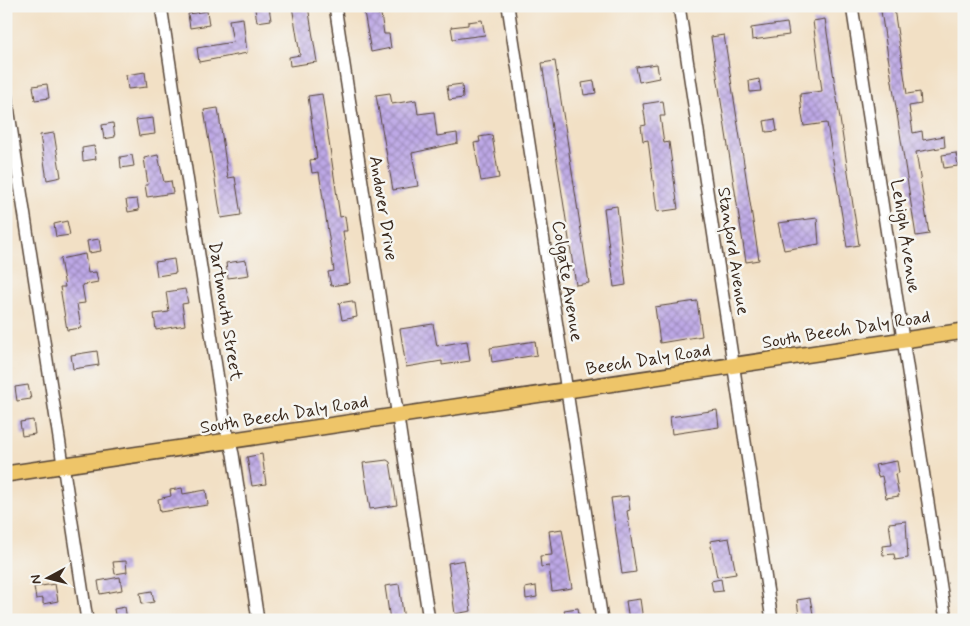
<svg xmlns="http://www.w3.org/2000/svg" width="970" height="626" font-family="Mynerve,sans-serif">
	<defs>
		<pattern id="building-cross-hatch" width="8" height="8" patternUnits="userSpaceOnUse" patternTransform="scale(1.25)"><rect width="8" height="8" fill="#bda8e6"/><path d="M0 0l8 8M0 8l8-8" fill="none" stroke="#9b89ba"/></pattern>
	</defs>
	<rect width="100%" height="100%" fill="#f6f6f2"/>
	<filter id="ink" filterUnits="userSpaceOnUse"><feTurbulence type="fractalNoise" baseFrequency=".02" numOctaves="2"/><feDisplacementMap in="SourceGraphic" scale="10" xChannelSelector="R" yChannelSelector="G"/><feConvolveMatrix kernelMatrix="1 2 1 2 8 2 1 2 1" color-interpolation-filters="sRGB"/></filter>
	<filter id="wash" filterUnits="userSpaceOnUse"><feTurbulence type="fractalNoise" baseFrequency=".0096" numOctaves="4" result="noise"/><feDisplacementMap in="SourceGraphic" scale="20" xChannelSelector="R" yChannelSelector="G"/><feGaussianBlur stdDeviation="1.12" result="paint"/><feColorMatrix in="noise" values="0 0 0 0 0 0 0 0 0 0 0 0 0 0 0 0 0 1.4 0 .05"/><feComposite in="paint" operator="in"/></filter>
	<g filter="url(#wash)">
		<rect width="100%" height="100%" fill="#f2e0c5"/>
		<g id="blocks">
			<path fill="url(#building-cross-hatch)" d="M292,6H308L317,62L290,66L289,57L300,55Z
				M363,6H377L378,15L381,14L384,34H389L391,48L371,52Z
				M269,7L271,20L257,22L255,9Z
				M894,9L907,94L920,92L921,104L909,106L913,133L922,131L923,140L944,136L945,147L916,152L929,234L916,236L881,11Z
				M207,11L209,25L190,28L188,14Z
				M243,18L247,53L199,62L197,48L233,42L229,20Z
				M825,19L859,245L847,247L827,123L804,126L802,115L800,94L822,91L813,21Z
				M482,20L485,35L453,39L451,27L468,25V22Z
				M787,23L789,35L752,40L751,28Z
				M724,35L759,260L746,262L711,37Z
				M555,61L589,283L576,285L542,63Z
				M657,64L659,78L639,82L636,67Z
				M145,72L147,87L128,89L126,75Z
				M759,79L761,91L750,92L749,81Z
				M594,81L596,93L584,95L582,83Z
				M47,84L49,98L35,100L33,86Z
				M462,84L463,98L449,100L447,86Z
				M390,93L392,104L416,100L418,114L434,112L437,136L457,133L458,143L412,153L418,186L393,190L376,95Z
				M322,94L340,217L345,216L347,231H343L350,283L331,286L328,272L334,271L319,172L312,173L310,160L317,159L308,96Z
				M663,101L665,116H660L664,143L669,142L678,209L657,212L648,140L643,141L641,126L646,125L643,104Z
				M218,108L228,178L235,177L241,215L221,218L204,110Z
				M153,118L155,134L139,136L136,120Z
				M775,119L777,131L766,132L764,121Z
				M113,123L115,137L104,139L102,125Z
				M54,133L61,177L47,180L40,135Z
				M492,135L499,178L481,181L474,143L480,142L479,137Z
				M94,146L96,159L83,161L82,148Z
				M956,153L958,166L944,168L942,155Z
				M132,155L134,166L121,168L120,157Z
				M158,155L164,182L171,181L173,193L147,197L145,185H148L144,158Z
				M137,199L139,210L128,212L126,200Z
				M617,206L626,285L614,287L604,208Z
				M817,218L819,244L784,250L778,223Z
				M67,221L70,235L56,237L54,224Z
				M99,239L101,251L89,253L87,241Z
				M85,254L88,273L96,272L98,282L82,285L85,303L77,304L81,328L67,330L60,287H65L60,259Z
				M174,259L176,273L157,276L155,262Z
				M246,260L249,275L228,278L226,263Z
				M185,289L188,303L182,304L185,325L156,330L154,314L169,312L166,292Z
				M352,301V303H355L357,317L342,320L339,303Z
				M697,301L702,336L660,343L655,307Z
				M433,324L437,346L467,341L470,361L442,365V361L406,367L400,329Z
				M535,341L537,355L492,362L490,348Z
				M97,351L99,365L73,369L71,355Z
				M28,385L31,399L17,401L15,387Z
				M717,410L719,427L672,434L670,417Z
				M33,420L35,434L22,436L20,422Z
				M262,454L266,484L252,486L247,457Z
				M387,460L390,462L397,505L370,509L363,463Z
				M897,461L899,473L895,474L899,496L886,498L882,476L878,477L875,465Z
				M182,488L183,494L206,490L208,505L160,512L158,499L171,496L170,490Z
				M628,496L630,510L627,511L636,572L622,574L611,498Z
				M906,521L908,558L895,560L894,554L883,555L882,546L892,545L889,523Z
				M562,529L572,588L552,591L549,566L541,567L540,556L552,555L549,531Z
				M729,538L736,574L717,577L710,541Z
				M464,560L471,611L455,614L448,563Z
				M126,561L127,572L115,574L113,562Z
				M120,577L122,590L100,594L98,581Z
				M721,579L723,591L713,592L711,581Z
				M55,584L58,601L43,604V598L36,599L34,587Z
				M399,584L404,620H390L385,586Z
				M536,586L537,597L526,599L525,588Z
				M152,591L154,602L142,604L140,593Z
				M810,598L813,614L799,616L797,600Z
				M640,599L643,620H629L626,601Z
				M125,607L127,620H116L114,609Z
				M578,608L580,620H566L564,610Z"/>
		</g>
	</g>
	<g filter="url(#ink)">
		<use href="#blocks" fill-opacity="0" stroke="#564537" stroke-width="1"/>
		<g fill="none" stroke-linecap="round" stroke-linejoin="round">
			<defs>
				<path id="minor" d="M161,6L225,425L233,454L258,620
					M335,6L429,620
					M508,6L602,620
					M679,6L772,620
					M852,6L946,620
					M6,94L87,620"/>
				<path id="major" d="M6,474L964,331"/>
			</defs>
			<use href="#minor" stroke="#564537" stroke-width="14"/>
			<use href="#major" stroke="#564537" stroke-width="18"/>
			<use href="#minor" stroke="#fff" stroke-width="11"/>
			<use href="#major" stroke="#eec569" stroke-width="15"/>
		</g>
	</g>
	<g text-anchor="middle" stroke-width="5" stroke-linejoin="round" paint-order="stroke">
		<g font-size="18" fill="#3b2a1e" stroke="#f6f6f2">
			<text transform="translate(384 208) rotate(81)" y="6">Andover Drive</text>
			<text transform="translate(906 236) rotate(81)" y="6">Lehigh Avenue</text>
			<text transform="translate(734 251) rotate(81)" y="6">Stanford Avenue</text>
			<text transform="translate(568 281) rotate(81)" y="6">Colgate Avenue</text>
			<text transform="translate(226 311) rotate(81)" y="6">Dartmouth Street</text>
			<text transform="translate(846 329) rotate(-9)" y="6">South Beech Daly Road</text>
			<text transform="translate(648 359) rotate(-9)" y="6">Beech Daly Road</text>
			<text transform="translate(284 414) rotate(-9)" y="6">South Beech Daly Road</text>
		</g>
	</g>
	<rect width="970" height="626" fill="none" stroke="#f6f6f2" stroke-width="25"/>
	<g transform="translate(48 578) rotate(263)" stroke="#f6f6f2" stroke-width="4" paint-order="stroke">
	<path d="M0-4L9 19L0 12L-9 19Z" fill="#3b2a1e"/>
	<text y="-8" font-size="14" font-weight="bold" text-anchor="middle" fill="#3b2a1e">N</text>
	</g>
</svg>
